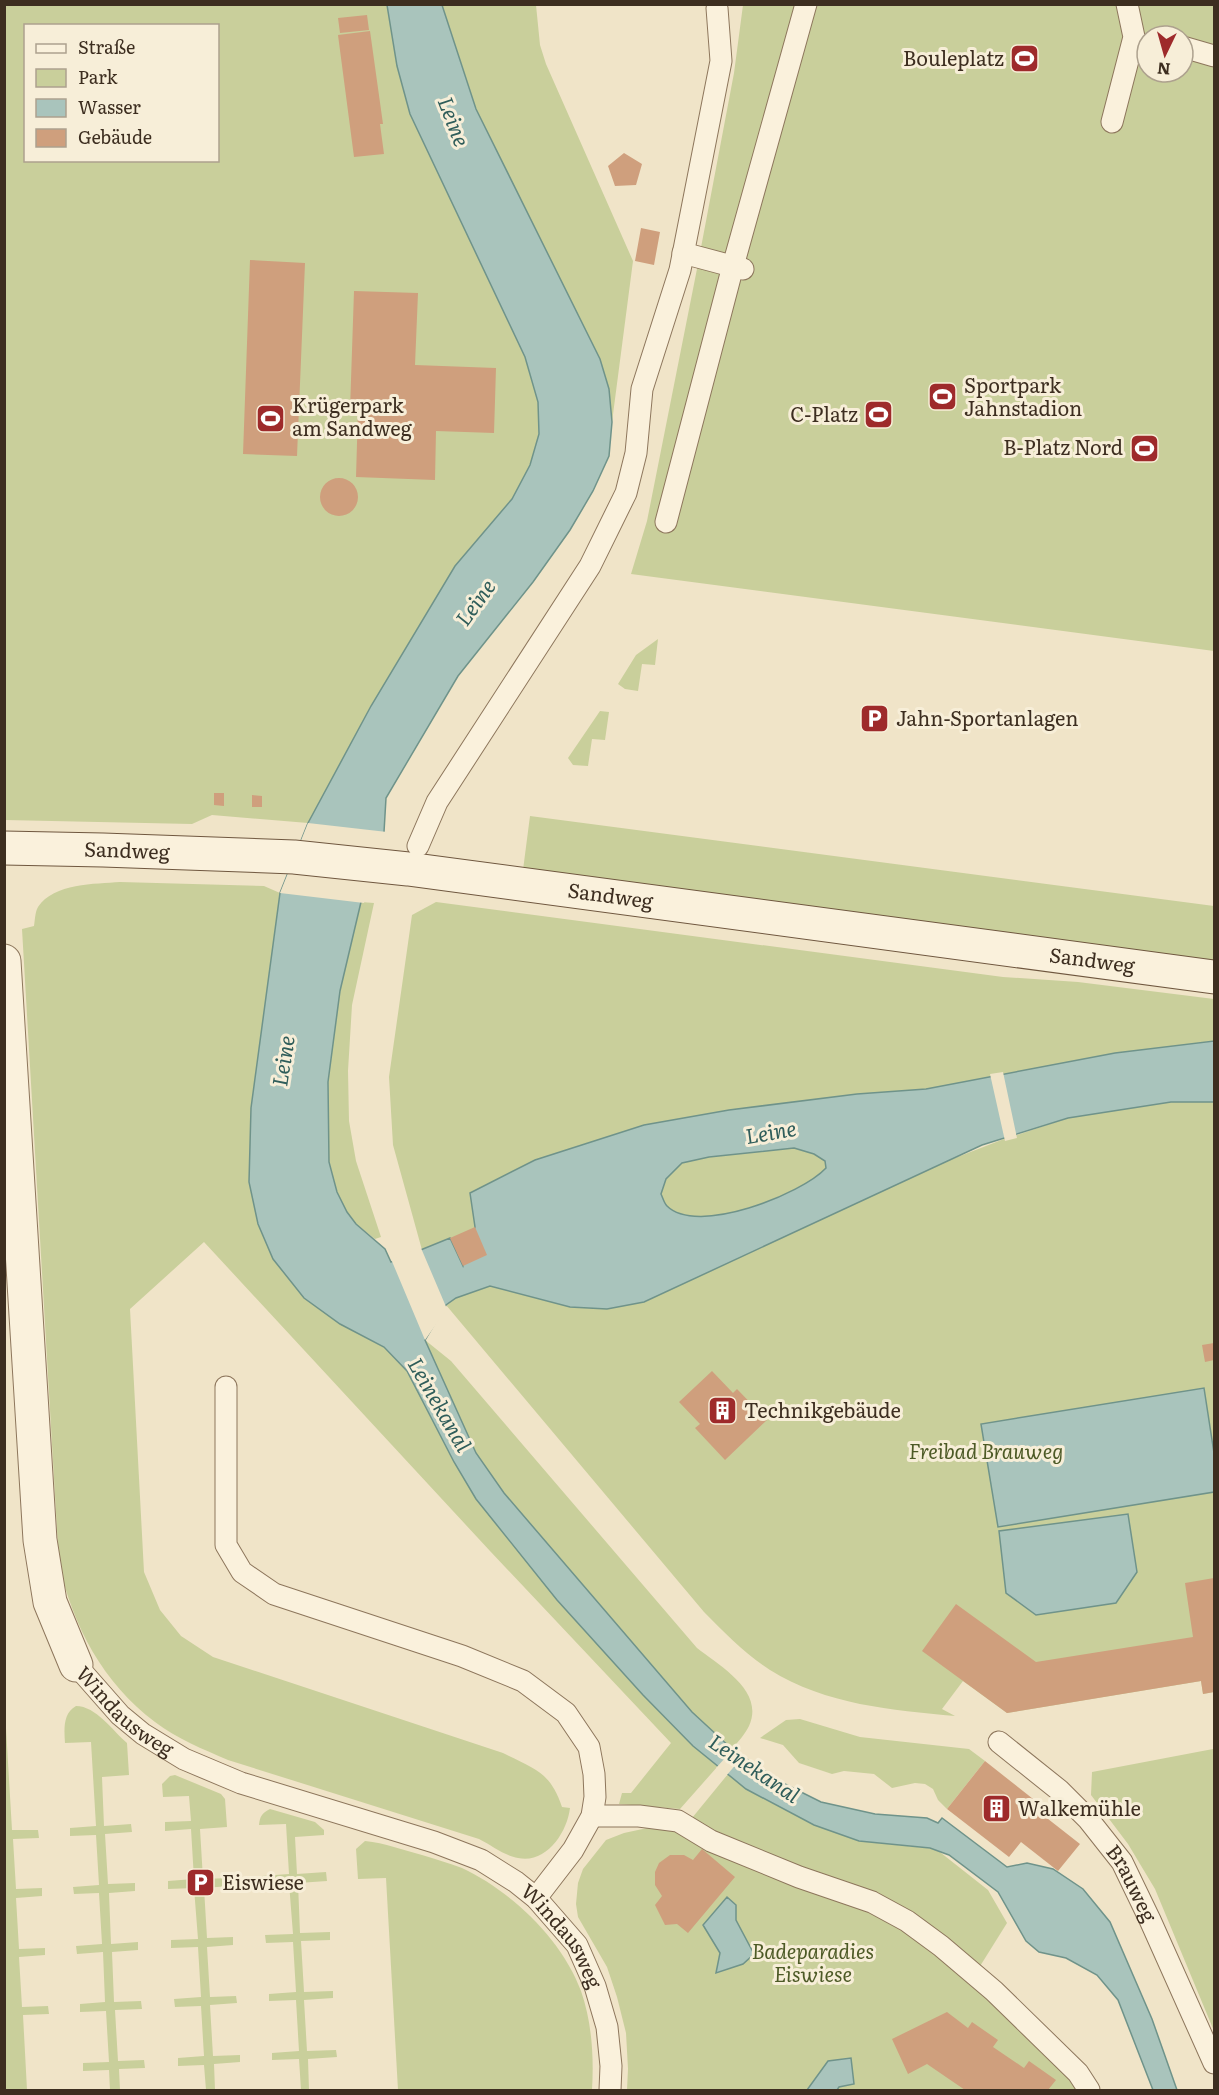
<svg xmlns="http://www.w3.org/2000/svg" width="1219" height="2095" font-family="Literata,serif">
	<rect width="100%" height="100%" fill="#f0e4c8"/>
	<path fill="#c9cf9b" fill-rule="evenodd" d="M4,5H387L397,66L410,114L525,357L538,402L539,434L530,465L512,499L455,566L371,706L308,823L212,815L192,824L5,820ZM26,26H218V160H26Z
		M442,5H536L540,45L546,64L633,261L612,422L609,389L600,359L476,109Z
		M743,5H1214V651L631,574L647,521L696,274L734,73ZM1147,36H1183V72H1147Z
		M658,639L655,665L642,664L638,691L625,689L618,684L636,655Z
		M600,711L609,712L605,740L592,739L588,766L573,765L568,758Z
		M530,816L1214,906V961L523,870Z
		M120,882L264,886L280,893L251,1108L249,1182L340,1324L384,1347L407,1371L454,1462L476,1499L557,1600L643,1695L693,1746L718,1766L680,1809L619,1804L622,1793H631L671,1743L490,1551L204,1242L130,1309L144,1572L160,1610L181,1636L213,1657L503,1753C534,1769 550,1771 562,1807L570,1808C567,1833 546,1864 518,1858C505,1856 491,1845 479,1839L228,1760C203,1749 177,1739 155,1722C103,1683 73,1626 59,1564L22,929L34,926C35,920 35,912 38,907C54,883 95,884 120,882Z
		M361,902L374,903L352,1005L348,1071L349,1121L356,1161L381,1237L375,1239L356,1224L347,1212L337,1192L329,1162L328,1082L340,991Z
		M436,902L1003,977L1078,982L1214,999V1041L1115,1053L1003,1075L1017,1135L1068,1118L1171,1102H1214V1692L1203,1694L1201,1681L1007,1713L963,1681L942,1709L955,1716C892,1710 826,1705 770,1670C745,1654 725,1633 704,1612L446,1305L456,1298L490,1286L570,1307L1004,1139L926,1089L857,1094L729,1110L644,1125L535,1160L471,1193L475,1227L487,1255L463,1266L450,1238L422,1250L393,1145L389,1077L412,915Z
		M794,1148L814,1154L825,1160L826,1168C802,1194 697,1236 667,1206C664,1203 663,1198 661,1194L666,1179L681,1163L709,1157Z
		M425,1340L451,1361L697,1648C720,1666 765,1691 749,1726C745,1734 738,1742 732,1749L692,1712L504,1493L476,1453Z
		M4,1694L12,1830H38L39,1838L13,1839L16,1889L42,1888V1896L16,1898L19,1949L45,1948V1955L19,1957L22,2007L48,2006L49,2014L23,2015L27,2090H5Z
		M76,1706C96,1706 113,1731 127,1743L129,1775L102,1777L104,1826L131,1824L132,1832L105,1834L108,1884L135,1883V1891L109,1893L111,1944L138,1942V1950L112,1952L114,2002L141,2001L142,2009L115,2010L118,2061L144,2060L145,2068L119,2069L120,2090H110L109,2070L83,2071V2063L109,2062L106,2011L80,2012V2004L105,2002L103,1952L77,1954L76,1946L102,1944L99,1893L74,1894L73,1887L99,1885L96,1835L70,1836V1828L96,1826L91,1742L65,1743C64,1729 63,1713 76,1706Z
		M800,1719L860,1737L969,1749L985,1761L947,1809L938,1800L933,1789L925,1784L915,1783L892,1788L874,1774L844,1771L832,1774L799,1763L783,1745L760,1738L786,1720Z
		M1213,1749L1214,1754V2031L1155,1889L1128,1844L1091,1795L1092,1772Z
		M728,1774L746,1789L814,1825L859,1841L936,1849L988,1890L1007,1923L977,1971L1083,2068L1101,2090H627L628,2069L626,2033L617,1997L607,1967L578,1917L576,1904L578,1883L583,1869L606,1840L624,1833L652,1827L682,1832L703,1849L715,1836L692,1818Z
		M175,1775L221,1794L225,1799L227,1827L200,1829L203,1879L230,1878V1886L204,1888L207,1938L233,1937V1945L207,1947L210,1997L236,1996L237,2003L210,2005L213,2056L240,2055V2062L214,2064L215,2090H206L204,2065L178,2066V2058L204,2056L201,2006L175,2007L174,1999L201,1997L198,1947L171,1948V1940L198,1939L194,1888L168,1889V1881L194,1879L191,1829L165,1831V1822L191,1821L189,1796L163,1797L162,1784L170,1776Z
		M270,1809L315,1822L324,1830V1835L295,1837L297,1874L326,1872L327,1881L298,1883L300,1933L330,1932V1940L301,1941L304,1992L333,1991V1998L304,2000L307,2051L336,2050L337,2057L308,2059L309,2090H301L299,2059L272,2060V2053L299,2051L296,2000L269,2001V1994L296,1992L293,1942L266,1943L265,1935L293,1934L289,1883L263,1884L262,1876L289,1874L286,1824L259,1825C260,1816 262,1813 270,1809Z
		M365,1841C385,1843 403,1850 422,1855C435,1859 449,1863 462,1868C511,1891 562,1939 581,1991C592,2023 594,2057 592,2090H398L386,1878L358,1879L356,1849Z"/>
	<path fill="#a9c4bc" stroke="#6f938a" stroke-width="1.5" fill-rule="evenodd" d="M387,5H442L476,109L600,359L609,389L612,422L609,456L593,491L570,530L533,582L458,676L386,798L384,832L361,902L340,991L328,1082L329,1162L337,1192L347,1212L356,1224L385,1249L391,1262L450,1238L463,1266L475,1227L470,1193L535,1160L644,1125L729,1110L857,1094L926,1089L1115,1053L1214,1041V1102H1171L1068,1118L982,1145L644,1302L607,1309L570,1307L490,1286L456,1298L446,1305L425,1340L476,1453L504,1493L692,1712L732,1749L783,1783L821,1802L875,1814L927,1818L938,1823L942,1818L1007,1867L1027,1863L1053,1869L1083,1889L1110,1922L1152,2019L1177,2090H1153L1118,2000L1097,1975L1066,1958L1039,1952L1026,1941L998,1892L949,1855L930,1848L859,1841L814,1825L746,1789L693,1746L643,1695L557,1600L476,1499L454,1462L407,1371L384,1347L340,1324L304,1298L273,1259L258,1224L249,1182L251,1108L280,893L308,823L371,706L455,566L512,499L530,465L539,434L538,402L525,357L410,114L397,66ZM794,1148L814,1154L825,1161L826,1168C802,1194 697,1236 667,1206C664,1203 663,1198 661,1194L666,1179L682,1163L709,1157Z
		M1204,1388L1214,1453V1492L998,1527L981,1424Z
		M1128,1514L1137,1572L1116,1603L1036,1615L1006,1593L999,1531Z
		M727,1897L736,1905V1920L754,1954L743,1964L716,1973L720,1953L703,1925Z
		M851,2058L854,2084L839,2087L837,2090H807L828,2061Z"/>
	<path fill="#f0e4c8" d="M308,823L387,832L364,903L280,893Z
		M1003,1072L1017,1138L1005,1141L990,1074Z
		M421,1248L447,1309L425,1340L391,1259Z
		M735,1747L745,1754L726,1776L716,1768Z"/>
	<path fill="#cf9f7d" d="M367,15L369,30L340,33L338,18Z
		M370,31L383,124H380L384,154L354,157L338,35Z
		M624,153L642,164L636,185L615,186L608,166Z
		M641,228L660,232L654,265L635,261Z
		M250,260L305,263L297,456L243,454Z
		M354,291L418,293L415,365L496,368L494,433L436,431L435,480L356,477L358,410H350Z
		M320 497a19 19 0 1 1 38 0a19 19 0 1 1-38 0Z
		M214,793H224V806L214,805Z
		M252,795L262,796V807H252Z
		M475,1227L487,1255L463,1266L450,1238Z
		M1214,1343V1360L1205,1362L1202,1345Z
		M712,1371L733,1393L737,1389L767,1420L725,1460L695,1428L700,1424L679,1402Z
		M1214,1578V1692L1203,1694L1201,1681L1007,1713L922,1651L956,1604L1036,1662L1193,1637L1185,1583Z
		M985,1761L1047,1810L1043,1815L1080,1844L1058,1871L1021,1842L1009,1857L947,1809Z
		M702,1849L735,1877L688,1933L677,1924L665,1925L655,1905L662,1896L655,1885V1872L659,1863L670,1855H684L693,1860Z
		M947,2012L968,2028L972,2022L998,2040L993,2047L1024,2068L1029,2061L1056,2080L1048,2090H965L927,2064L908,2074L892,2039Z"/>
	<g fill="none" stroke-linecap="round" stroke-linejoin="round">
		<defs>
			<g id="lane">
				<path d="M1183,47L1214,56"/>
				<path d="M1112,122L1134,37L1127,4"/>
				<path d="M683,253L743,269"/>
				<path d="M666,522L733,266L806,4"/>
				<path d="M418,846L437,802L590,566L626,493L636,453L642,389L680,270L721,61L717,8"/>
				<path d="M226,1387V1545L242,1572L274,1594L462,1656L523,1681L566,1713L589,1747L594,1774L595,1797L592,1816L573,1850L536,1898"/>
				<path id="s1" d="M76,1665L120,1715L143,1734L184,1759L241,1783L434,1842L481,1860L516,1882L536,1898L577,1945L595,1986L607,2027L611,2066L610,2090"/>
				<path id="s2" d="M999,1742L1059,1790L1088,1819L1122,1862L1150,1920L1214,2063"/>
				<path d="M592,1816H639L678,1821L711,1841L799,1877L872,1902L907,1921L941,1946L994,1991L1078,2073L1089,2090"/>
			</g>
			<path id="street" d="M4,961L40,1540L50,1602L76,1665"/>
			<g id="secondary">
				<path id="s3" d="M4,848L103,850L294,857L408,869L1214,977"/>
			</g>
		</defs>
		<use href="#lane" stroke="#8d765c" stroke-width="23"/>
		<use href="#street" stroke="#8d765c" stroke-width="35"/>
		<use href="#secondary" stroke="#6f573f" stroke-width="35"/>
		<use href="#lane" stroke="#faf1dc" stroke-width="21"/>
		<use href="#street" stroke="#faf1dc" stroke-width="33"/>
		<use href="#secondary" stroke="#faf1dc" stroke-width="33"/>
	</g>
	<defs>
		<symbol id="stadium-square" viewBox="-11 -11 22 22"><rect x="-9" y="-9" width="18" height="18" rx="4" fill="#9e2a2b" stroke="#f7eed8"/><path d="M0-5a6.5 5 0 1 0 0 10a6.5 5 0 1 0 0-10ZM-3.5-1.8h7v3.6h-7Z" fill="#fff"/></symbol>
		<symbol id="parking-square" viewBox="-11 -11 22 22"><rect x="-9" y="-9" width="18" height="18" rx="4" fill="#9e2a2b" stroke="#f7eed8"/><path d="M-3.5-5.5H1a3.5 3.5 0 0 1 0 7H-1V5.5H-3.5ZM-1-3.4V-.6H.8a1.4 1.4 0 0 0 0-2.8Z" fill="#fff"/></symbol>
		<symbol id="building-square" viewBox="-11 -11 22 22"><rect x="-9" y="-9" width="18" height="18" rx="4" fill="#9e2a2b" stroke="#f7eed8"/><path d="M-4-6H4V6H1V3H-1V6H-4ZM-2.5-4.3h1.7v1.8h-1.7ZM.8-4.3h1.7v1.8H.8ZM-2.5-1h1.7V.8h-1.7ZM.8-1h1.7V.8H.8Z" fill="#fff"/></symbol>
	</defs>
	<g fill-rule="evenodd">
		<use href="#stadium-square" x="1008" y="42" width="33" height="33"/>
		<use href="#stadium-square" x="926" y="380" width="33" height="33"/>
		<use href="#stadium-square" x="862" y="398" width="33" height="33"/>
		<use href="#stadium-square" x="254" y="402" width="33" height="33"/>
		<use href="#stadium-square" x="1128" y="432" width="33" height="33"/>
		<use href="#parking-square" x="858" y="702" width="33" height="33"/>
		<use href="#building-square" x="706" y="1394" width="33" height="33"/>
		<use href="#building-square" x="980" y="1792" width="33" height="33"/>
		<use href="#parking-square" x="184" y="1866" width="33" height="33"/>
	</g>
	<g text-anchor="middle" stroke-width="6" stroke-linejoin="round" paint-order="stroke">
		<g font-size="20" fill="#3d2e20" stroke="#f7eed8" text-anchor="start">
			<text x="1004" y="66" text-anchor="end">Bouleplatz</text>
			<text x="964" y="393">Sportpark<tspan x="964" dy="23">Jahnstadion</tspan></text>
			<text x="292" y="413">Krügerpark<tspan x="292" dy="23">am Sandweg</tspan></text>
			<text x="858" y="422" text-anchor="end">C-Platz</text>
			<text x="1123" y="455" text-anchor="end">B-Platz Nord</text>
			<text x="896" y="726">Jahn-Sportanlagen</text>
			<text x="744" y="1418">Technikgebäude</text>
			<text x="1018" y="1816">Walkemühle</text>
			<text x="222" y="1890">Eiswiese</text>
		</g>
		<g font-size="20" fill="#3d2e20" stroke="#f7eed8">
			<text dy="7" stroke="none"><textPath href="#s3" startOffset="123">Sandweg</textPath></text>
			<text dy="7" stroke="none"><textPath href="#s3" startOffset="609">Sandweg</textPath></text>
			<text dy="7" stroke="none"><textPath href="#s3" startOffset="1095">Sandweg</textPath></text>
			<text dy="7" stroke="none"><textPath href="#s1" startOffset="68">Windausweg</textPath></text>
			<text dy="7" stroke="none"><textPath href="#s2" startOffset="196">Brauweg</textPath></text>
			<text dy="7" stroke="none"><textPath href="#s1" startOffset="572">Windausweg</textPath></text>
		</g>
		<g font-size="20" font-style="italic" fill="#4d5a26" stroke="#f7eed8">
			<text x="986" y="1459">Freibad Brauweg</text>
			<text x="813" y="1959">Badeparadies<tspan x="813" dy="23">Eiswiese</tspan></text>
		</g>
		<g font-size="21" font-style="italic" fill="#2f5d5a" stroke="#f7eed8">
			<text transform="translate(453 122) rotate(69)" y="7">Leine</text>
			<text transform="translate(476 603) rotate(-54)" y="7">Leine</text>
			<text transform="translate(284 1061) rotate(-81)" y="7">Leine</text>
			<text transform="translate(771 1133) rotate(-10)" y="7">Leine</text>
			<text transform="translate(439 1405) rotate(60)" y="7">Leinekanal</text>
			<text transform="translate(754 1769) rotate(34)" y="7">Leinekanal</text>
		</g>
	</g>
	<rect width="1219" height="2095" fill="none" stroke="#3d2e20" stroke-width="12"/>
	<rect x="24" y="24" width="195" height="138" fill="#f7eed8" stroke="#ada18e" stroke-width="1.5"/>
	<rect x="36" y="44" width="30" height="9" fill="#faf1dc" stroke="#ada18e" stroke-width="1.5"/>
	<text x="78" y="54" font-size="18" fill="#3d2e20">Straße</text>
	<rect x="36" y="69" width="30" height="18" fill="#c9cf9b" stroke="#ada18e" stroke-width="1.5"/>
	<text x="78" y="84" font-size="18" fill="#3d2e20">Park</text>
	<rect x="36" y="99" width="30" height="18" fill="#a9c4bc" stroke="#ada18e" stroke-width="1.5"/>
	<text x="78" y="114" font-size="18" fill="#3d2e20">Wasser</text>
	<rect x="36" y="129" width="30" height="18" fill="#cf9f7d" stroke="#ada18e" stroke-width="1.5"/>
	<text x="78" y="144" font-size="18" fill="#3d2e20">Gebäude</text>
	<g transform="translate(1165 54) rotate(185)"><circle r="28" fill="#f7eed8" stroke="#ada18e" stroke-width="1.5"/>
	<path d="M0-4.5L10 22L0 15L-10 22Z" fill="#9e2a2b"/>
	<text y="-9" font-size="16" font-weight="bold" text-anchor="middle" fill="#3d2e20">N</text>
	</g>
</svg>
